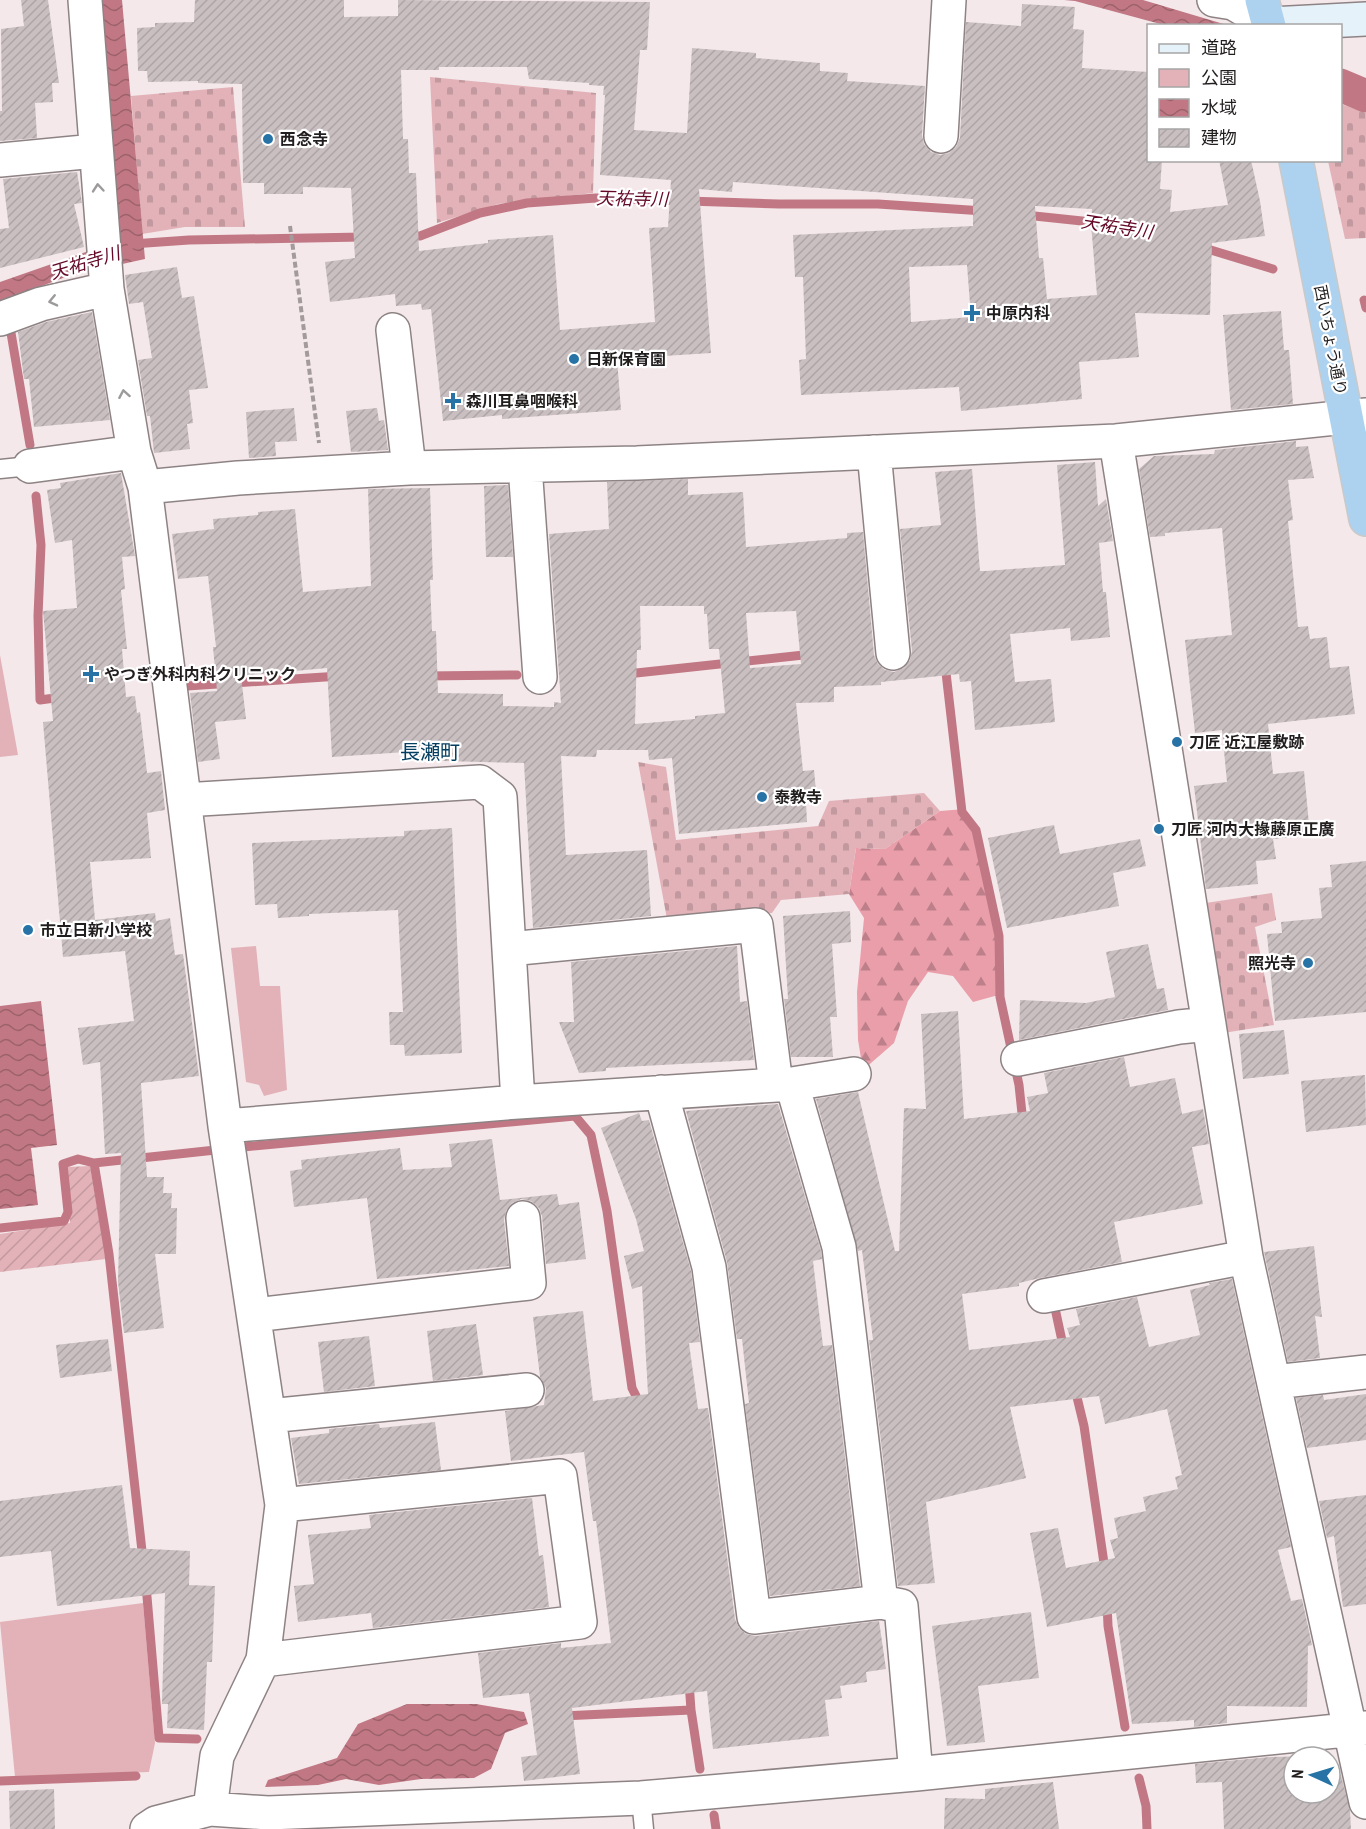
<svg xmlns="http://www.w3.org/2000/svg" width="1366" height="1829" font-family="'PT Sans Narrow','Noto Sans JP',sans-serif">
	<defs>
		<pattern id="forest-firs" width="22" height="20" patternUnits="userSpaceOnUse" patternTransform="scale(1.5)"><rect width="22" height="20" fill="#ea9eaa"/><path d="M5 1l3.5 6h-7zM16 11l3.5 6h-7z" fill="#bd808a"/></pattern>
		<pattern id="cemetery-stones" width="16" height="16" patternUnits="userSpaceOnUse" patternTransform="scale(1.5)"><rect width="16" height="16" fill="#e2b2b8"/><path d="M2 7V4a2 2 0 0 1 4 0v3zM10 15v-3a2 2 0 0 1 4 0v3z" fill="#c2999e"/></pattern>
		<pattern id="garden-furrows" width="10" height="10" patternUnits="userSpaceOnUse" patternTransform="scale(1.5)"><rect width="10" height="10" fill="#e2b2b8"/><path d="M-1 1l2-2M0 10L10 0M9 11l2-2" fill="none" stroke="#c2999e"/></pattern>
		<pattern id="water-waves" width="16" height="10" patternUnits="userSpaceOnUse" patternTransform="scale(1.5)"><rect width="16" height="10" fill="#c17884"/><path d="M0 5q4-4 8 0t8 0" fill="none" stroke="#9c626b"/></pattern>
		<pattern id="building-hatch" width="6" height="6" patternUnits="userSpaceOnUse" patternTransform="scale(1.5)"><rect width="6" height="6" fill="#cabfc0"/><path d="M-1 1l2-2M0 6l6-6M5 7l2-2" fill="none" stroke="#ada4a5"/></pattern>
	</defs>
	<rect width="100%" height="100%" fill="#f4e8ea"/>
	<path fill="#e2b2b8" d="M0,655L18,755L0,757Z
		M256,946L260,986H280L287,1090L264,1096L259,1085L246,1082L231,948Z
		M143,1603L155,1743L149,1772L15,1777L0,1622Z"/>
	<path fill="url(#forest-firs)" d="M965,809L977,827L1002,932V994L973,1002L953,976L928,972L908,1001L894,1043L863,1070L858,1040L857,992L864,918L849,894L856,848L885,849L940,811Z"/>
	<path fill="url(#cemetery-stones)" d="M430,77L596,93L593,193L498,204L437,223Z
		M233,87L245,227H185L142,234L131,96Z
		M1341,104L1366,113V238L1345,239L1328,161L1340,160Z
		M638,762L666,767L676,840L818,826L829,801L924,793L940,811L885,849L856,848L849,894L781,900L772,913L667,919Z
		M1272,893L1276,920L1255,927L1274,1025L1217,1034L1199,904Z"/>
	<path fill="url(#garden-furrows)" d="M90,1166L106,1259L0,1272V1234L70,1223L67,1167Z"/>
	<path fill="url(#water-waves)" d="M101,0H122L145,259L68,276L0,302V282L103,246Z
		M1064,0H1143L1227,25H1164L1075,1Z
		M41,1001L57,1145L31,1148L38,1205L0,1209V1006Z
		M407,1704H476L524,1712L528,1724L505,1733L491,1769L474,1778L421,1779L379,1785L346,1779L318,1785L265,1787L268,1780L337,1758L358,1724Z"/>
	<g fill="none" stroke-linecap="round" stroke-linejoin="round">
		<path stroke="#c17884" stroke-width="9" d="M1025,215L1101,223
			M407,236H420L480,213L527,203L596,198L779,204H878L984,211
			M132,244L189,240L363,237
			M1201,247L1273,269
			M1364,300L1366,308
			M11,333L30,445
			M36,496L41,545L38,616L40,700L62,697
			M945,664L962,812L976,830L999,936L1000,997L1019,1085L1023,1123
			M627,674L813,654
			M426,676L517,675
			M187,686L340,676
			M94,1163L109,1254L143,1560
			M0,1228L64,1221L68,1212L63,1164L78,1159L94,1163L253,1146L575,1116L591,1135L607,1211L632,1388L641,1406
			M1053,1299L1064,1350
			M1075,1389L1084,1426L1105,1570
			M146,1585L159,1738L197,1739
			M1107,1602L1108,1626L1125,1727
			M689,1682L691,1710L700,1769
			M562,1716L691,1710
			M1139,1778L1146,1806L1147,1829
			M0,1781L136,1776
			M714,1815L716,1829"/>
		<path stroke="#c17884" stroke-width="33" d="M1340,85L1366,96"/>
	</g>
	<path fill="url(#building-hatch)" fill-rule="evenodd" d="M21,0H48L59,83H52L53,102L35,103L37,138L0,141V111H2L1,29L24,26Z
		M195,0H344V17L398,16V0L650,2L647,50H640L634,130L687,133L692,48L756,53V58L820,63V71L848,73L847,81L925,86L922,135L924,144L931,152L940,155L949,153L956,147L960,138L966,22L1021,26L1022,4L1075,7L1073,29L1084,30L1082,68L1149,72V160H1162L1160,189L1172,190L1170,212L1228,205L1219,160H1251L1260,201L1265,236L1212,243L1210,315L1135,313L1139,357L1079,362L1082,399L961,411L959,387L801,395L799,360L806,359L803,277H795L793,235L973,226V199L733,182L732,192L699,189L711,353L617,359L621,410L502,419V415L443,421L431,309L422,310L421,304L396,306L395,294L330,302L325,262L355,258L351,188L303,187V194H264V183H243L242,84L198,83V81L148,82L147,71H138L137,28L155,27V23L194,22ZM439,67H527L529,79L589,83V85L604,86L603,95H605L600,175L671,180L668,227L649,228L655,322L560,330L553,235L488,240V243L419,251L416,173H409L408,139H403L401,70H439ZM1035,206L1092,209L1091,224L1097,295L1047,299L1043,258H1039ZM967,265L971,317L911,322L909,267Z
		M77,172L82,203L74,204L84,247L0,268V229L9,228L3,179Z
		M177,267L182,298L194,296L208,388L189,390L193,423L187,424L190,449L154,453L150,416H147L138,360L152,358L143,302L129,304L125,275Z
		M1281,311L1284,350H1289L1293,404L1231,410L1223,315Z
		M92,312L110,420L34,427L29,379H24L18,332L46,322Z
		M294,408L297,441L275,442L276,456L249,458L246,412Z
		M377,408L379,421L384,420L388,450L351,452L346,411Z
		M1296,441V447L1308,446L1314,478L1288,480L1293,520L1288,521L1298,627L1308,626L1310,639L1327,637L1330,668L1349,666L1355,714L1268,724L1273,774L1304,771L1310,835L1273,839L1276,859L1256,861L1258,884L1206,889L1194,786L1227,782L1222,730L1195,733L1185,640L1232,635L1222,528L1165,533V536L1150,537L1139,469L1154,456L1214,454L1215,450Z
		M1095,462L1098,506L1106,499L1113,541L1099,543L1103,592H1106L1110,637L1071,641L1070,628L1010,634L1015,682L1051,679L1055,722L975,730L971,681L960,682L959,674L881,682V685L834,687V702L796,703L803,771L814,770L817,802L806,803L807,822L679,834L672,758L649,760L648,750H597L596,757L561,756L566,855L647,850L651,916L533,928L524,763L406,760V752L332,757L327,668L241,676L246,719L215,722L220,759L198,762L190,693L217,691L213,647H216L208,576L178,579L172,534L214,529L213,519L258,515V512L295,509L303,592L371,586L368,489L430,488L433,580H430L432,631H436L438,693L503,694V706L554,707V702L561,703L549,534L609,529L607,482L688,479V495L743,492L746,547L847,538V533L863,532L874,655L878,664L885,670L894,672L904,668L910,660L912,651L900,529L941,525L935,472L972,469L980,571H986L1065,565L1057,465ZM640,606H704V614H707L709,649H719L725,713L695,716V719L635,724L637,650H641ZM796,611L801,664L750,668L746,613Z
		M121,473L135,556L122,557L125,589L121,590L127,649H122L126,697L135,696L137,713L140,712L147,773L161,771L165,810L147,813L151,858L90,862L95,920L155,913L156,921L170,918L175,955L183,954L199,1076L141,1083L147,1177H164L163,1193H172L171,1208H177L176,1254H155L164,1328L124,1333L118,1282L121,1153L105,1154L100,1062L83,1065L78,1028L134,1021L125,951L63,957L43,722L53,721L43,611L77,608L72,540L55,543L47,490L61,488L60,483Z
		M508,485L513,557H486L484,486Z
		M1054,825L1060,854L1140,839L1146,866L1113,873L1119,906L1007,928L988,838Z
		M452,828L462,1053L405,1056L404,1045H390L389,1012H403L398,910L309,914V916L278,918L277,904L255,905L252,843L404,836V831Z
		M1366,861V1012L1275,1021L1267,934L1282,933L1281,922L1322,918L1319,888L1332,887L1330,865Z
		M850,911L851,942L832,944L837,1017H830L833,1057H791L784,999H788L783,916Z
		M1148,944L1157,989L1164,988L1168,1010L1019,1040L1020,1000L1086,1003L1115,997L1106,952Z
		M737,946L740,1002L747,1001L754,1060L606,1068V1071L579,1073L559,1022H574L571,962Z
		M958,1011L964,1119L1030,1111L1027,1097L1048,1093L1044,1073L1124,1057L1130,1087L1175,1078L1182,1114L1203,1109L1209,1144L1192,1147L1203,1204L1114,1222L1122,1262L1040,1278L1019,1283V1286L962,1294L969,1350L1070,1337L1067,1328L1080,1325L1076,1309L1137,1297L1149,1347L1200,1335L1190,1290L1210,1285L1209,1283L1232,1279L1291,1547L1278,1550L1291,1601L1302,1599L1312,1645L1308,1646L1307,1707L1227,1706V1723L1194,1727V1720L1132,1724L1116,1613L1047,1627L1030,1533L1058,1528L1066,1568L1115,1558L1110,1540L1118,1538L1114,1518L1146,1511L1143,1497L1178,1489L1175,1477L1182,1475L1167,1409L1105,1424L1099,1396L1010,1407L1026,1478L926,1502L935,1583L898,1586L869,1340H873L862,1250L858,1251L816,1099L858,1092L895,1251H899L904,1108L926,1109L921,1014Z
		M1284,1030L1289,1074L1243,1079L1239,1034Z
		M1365,1075L1366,1125L1306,1132L1301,1081Z
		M778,1104L821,1251L822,1259L813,1261L823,1346L832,1345L860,1586L770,1596L745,1404L749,1403L742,1339H737L727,1262L686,1111Z
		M639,1113L642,1121L649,1120L691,1271L700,1342L689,1343L698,1409L708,1408L735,1619L739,1628L746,1634L756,1636L879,1621L886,1669L866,1672L867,1682L840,1686L842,1698L825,1700L829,1736L713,1749L707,1691L572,1708L580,1774L524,1781L521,1757L537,1755L529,1693L483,1698L478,1653L561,1643V1648L611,1643L596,1521H593L584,1452L511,1461L505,1411L544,1405L546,1388L540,1377L533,1317L583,1311L593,1401L648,1394L642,1286L632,1289L624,1256L644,1251L636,1219L601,1128Z
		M492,1139L500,1200L557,1194L559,1205L579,1202L586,1259L546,1264L542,1216L539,1208L531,1201L521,1199L512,1203L506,1211L504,1220L509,1266L377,1279L367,1198L294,1207L290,1171L302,1169L301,1160L400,1148L403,1170L452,1167L449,1144Z
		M1314,1246L1322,1317L1315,1316L1320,1358L1288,1362L1264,1252Z
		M476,1324L483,1375L433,1381L427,1331Z
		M369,1336L375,1386L324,1392L318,1342Z
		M108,1339L112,1371L60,1378L56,1345Z
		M1366,1394V1440L1307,1448L1296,1398L1323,1395L1324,1400Z
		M435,1422L441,1470L299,1484L291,1438L329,1433V1429L379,1424L380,1428Z
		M122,1485L130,1548L190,1551L189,1585L215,1586L212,1662H207L204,1730L167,1728L168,1704H162L165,1593L57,1606L51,1551L0,1557V1501Z
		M1366,1495V1604L1343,1607L1334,1536L1327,1538L1319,1501Z
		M532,1498L539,1556L543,1555L549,1607L373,1628L371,1613L298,1622L294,1586L314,1584L308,1535L371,1528L369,1515Z
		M1031,1612L1039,1678L978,1686L985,1742L947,1746L932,1626Z
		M1314,1756L1294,1757V1793H1330V1775H1341L1350,1811L1351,1829H1224L1222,1782L1196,1783L1195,1764L1270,1757Z
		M1053,1782L1059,1829H944L945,1798L985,1799V1789Z
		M54,1789L55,1829H10L9,1791Z"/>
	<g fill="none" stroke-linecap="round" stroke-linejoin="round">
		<defs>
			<path id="lane" d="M0,469L30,466
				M641,1798L644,1829"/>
			<path id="street" d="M85,0L107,289L134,452L145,487L225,1126L282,1505L263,1660L217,1756L210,1809L156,1823L147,1829
				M1214,0L1233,3L1269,24
				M941,136L949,0
				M0,160L95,151
				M0,319L41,304L107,289
				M393,330L409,468
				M1116,441L1246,1257L1366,1802
				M874,452L893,653
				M30,466L134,452
				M525,466L540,677
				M145,487L238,478L409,468L637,463L1116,441L1366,415
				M184,800L480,782L500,797L518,1102
				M509,949L756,925L776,1085
				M1018,1059L1179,1027L1209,1024
				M792,1084L854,1074
				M661,1092L709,1267L754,1617L881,1602
				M225,1126L518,1102L792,1084L839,1247L881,1602L901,1606L916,1774
				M1044,1296L1246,1257
				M254,1315L529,1283L523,1218
				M1274,1382L1366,1372
				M269,1416L527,1390
				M263,1660L580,1622L560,1476L282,1505
				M210,1809L268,1813L641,1798L916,1774L1366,1728"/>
			<path id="secondary" d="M1269,24L1366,19"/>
			<path id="highway" d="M1262,0L1269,26
				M1296,160L1366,519"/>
		</defs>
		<use href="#lane" stroke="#8e8384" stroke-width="21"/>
		<use href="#street" stroke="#8e8384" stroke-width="36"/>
		<use href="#secondary" stroke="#8e8384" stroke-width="36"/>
		<use href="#highway" stroke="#cac9c9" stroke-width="36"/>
		<path stroke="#a39a9b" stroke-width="4" stroke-dasharray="6 3" stroke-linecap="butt" d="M290,226L319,443"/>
		<use href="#lane" stroke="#fff" stroke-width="18"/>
		<use href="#street" stroke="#fff" stroke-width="33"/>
		<use href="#secondary" stroke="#e6f2fa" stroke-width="33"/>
		<use href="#highway" stroke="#add2ef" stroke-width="33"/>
	</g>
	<defs><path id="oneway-chevron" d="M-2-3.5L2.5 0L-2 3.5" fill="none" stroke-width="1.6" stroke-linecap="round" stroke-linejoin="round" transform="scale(1.5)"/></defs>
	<g stroke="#9c9a9a">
		<use href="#oneway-chevron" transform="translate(98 188) rotate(-95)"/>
		<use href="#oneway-chevron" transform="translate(53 301) rotate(167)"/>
		<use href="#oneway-chevron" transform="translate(124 394) rotate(-100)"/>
	</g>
	<g fill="#2773a6" stroke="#fff" stroke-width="2">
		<circle cx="268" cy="139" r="6"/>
		<path d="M969 304h6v6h6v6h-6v6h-6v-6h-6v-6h6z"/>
		<circle cx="574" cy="359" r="6"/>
		<path d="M450 392h6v6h6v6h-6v6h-6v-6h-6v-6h6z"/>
		<path d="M88 665h6v6h6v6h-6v6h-6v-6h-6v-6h6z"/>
		<circle cx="1177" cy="742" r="6"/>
		<circle cx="762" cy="797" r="6"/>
		<circle cx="1159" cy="829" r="6"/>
		<circle cx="28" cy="930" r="6"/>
		<circle cx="1308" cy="963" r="6"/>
	</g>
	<g text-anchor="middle" stroke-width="4.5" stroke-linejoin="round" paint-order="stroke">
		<g font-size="16" font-weight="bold" fill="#221e1e" stroke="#fff" text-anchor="start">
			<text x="280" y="145">西念寺</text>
			<text x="986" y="319">中原内科</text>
			<text x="586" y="365">日新保育園</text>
			<text x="466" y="407">森川耳鼻咽喉科</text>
			<text x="104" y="680">やつぎ外科内科クリニック</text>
			<text x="1189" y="748">刀匠 近江屋敷跡</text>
			<text x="774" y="803">泰教寺</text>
			<text x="1171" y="835">刀匠 河内大掾藤原正廣</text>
			<text x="40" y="936">市立日新小学校</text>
			<text x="1296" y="969" text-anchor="end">照光寺</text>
		</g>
		<g font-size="16" fill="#221e1e" stroke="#fff">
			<text transform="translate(1331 340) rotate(79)" y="6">西いちょう通り</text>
		</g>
		<g font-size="18" font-style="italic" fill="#630826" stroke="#fff">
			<text transform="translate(632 199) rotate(1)" y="6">天祐寺川</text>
			<text transform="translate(1117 227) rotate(9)" y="6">天祐寺川</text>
			<text transform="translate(85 263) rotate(-17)" y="6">天祐寺川</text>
		</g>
		<g font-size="20" fill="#043e60" stroke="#fff">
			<text x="430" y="759">長瀬町</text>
		</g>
	</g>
	<rect x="1147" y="24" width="195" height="138" fill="#ffffff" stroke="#a7a5a5" stroke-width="1.5"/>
	<rect x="1159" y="44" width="30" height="9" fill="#e6f2fa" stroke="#a7a5a5" stroke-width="1.5"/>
	<text x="1201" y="54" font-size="18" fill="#221e1e">道路</text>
	<rect x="1159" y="69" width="30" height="18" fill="#e2b2b8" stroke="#a7a5a5" stroke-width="1.5"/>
	<text x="1201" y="84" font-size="18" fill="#221e1e">公園</text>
	<rect x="1159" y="99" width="30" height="18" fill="url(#water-waves)" stroke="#a7a5a5" stroke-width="1.5"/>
	<text x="1201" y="114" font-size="18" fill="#221e1e">水域</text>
	<rect x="1159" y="129" width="30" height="18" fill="url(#building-hatch)" stroke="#a7a5a5" stroke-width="1.5"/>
	<text x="1201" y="144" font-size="18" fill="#221e1e">建物</text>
	<g transform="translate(1312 1775) rotate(274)"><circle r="28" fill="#ffffff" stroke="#a7a5a5" stroke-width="1.5"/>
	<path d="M0-4.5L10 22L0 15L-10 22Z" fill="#2773a6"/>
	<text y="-9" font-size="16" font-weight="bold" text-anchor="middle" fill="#221e1e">N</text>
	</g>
</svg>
